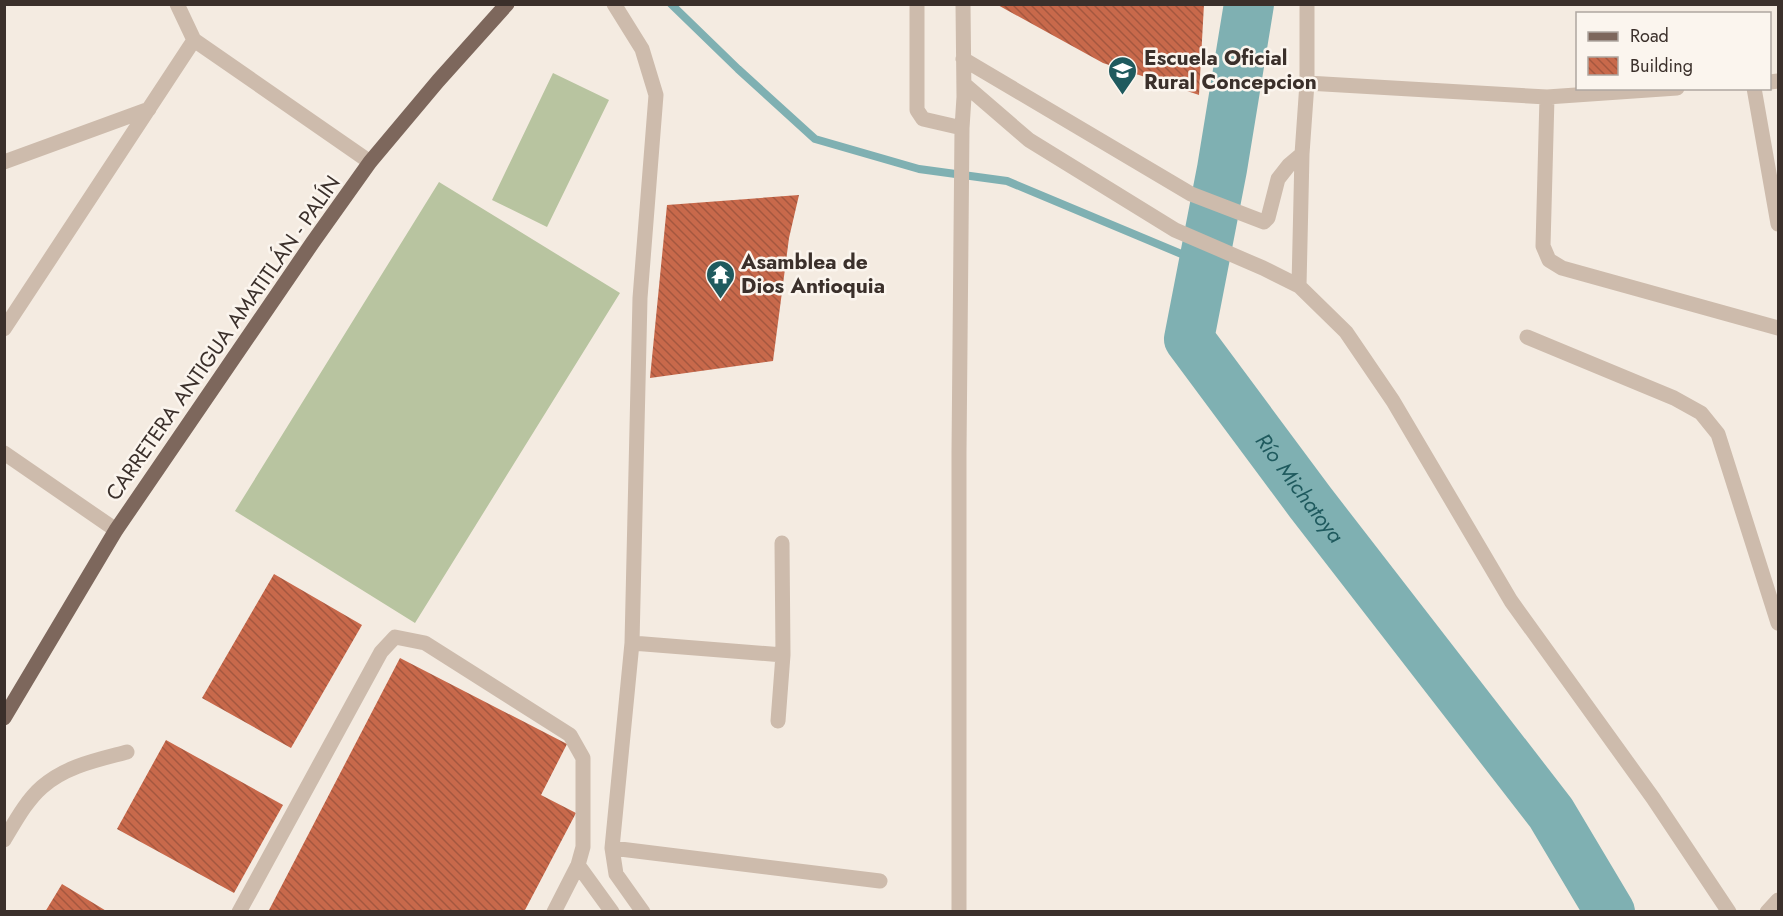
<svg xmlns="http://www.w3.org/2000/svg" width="1783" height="916" font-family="Jost,sans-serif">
	<defs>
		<pattern id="building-back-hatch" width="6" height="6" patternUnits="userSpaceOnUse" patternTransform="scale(1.5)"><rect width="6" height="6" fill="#c8694b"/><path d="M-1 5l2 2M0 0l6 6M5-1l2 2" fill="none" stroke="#a4573f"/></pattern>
	</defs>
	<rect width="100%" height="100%" fill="#f4ebe1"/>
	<path fill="#b8c4a0" d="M553,73L609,100L547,227L492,200Z
		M439,182L620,293L415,623L235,511Z"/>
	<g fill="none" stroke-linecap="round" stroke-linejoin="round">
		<path stroke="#7fb0b2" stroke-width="8" d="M671,4L738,69L815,139L919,169L1007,181L1203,263"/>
		<path stroke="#7fb0b2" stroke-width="50" id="s1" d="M1249,4L1222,169L1189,339L1310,502L1551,813L1610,912"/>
	</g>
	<path fill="url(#building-back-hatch)" d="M996,4H1204L1199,95L1103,63Z
		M799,195L789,238L773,361L650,378L667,205Z
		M274,574L362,625L291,748L202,698Z
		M400,658L567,744L541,795L576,813L524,912H268Z
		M166,740L283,805L234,893L117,829Z
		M62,884L108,912H45Z"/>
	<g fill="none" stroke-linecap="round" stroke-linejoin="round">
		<path stroke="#cdbbac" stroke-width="15" d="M177,4L194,40L370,162
			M614,4L642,49L656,95L640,298L632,643L612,848L616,874L643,912
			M917,4V110L923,119L962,128
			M963,59L1191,194L1264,222L1268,218L1278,179L1289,165L1302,154
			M1770,82L1778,81
			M1307,83L1547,97L1677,88
			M964,84L1029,140L1175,230L1263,268L1299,286L1346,332L1393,401L1511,601L1653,798L1729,912
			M1754,88L1778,224
			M1547,97L1543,246L1549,260L1562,268L1778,328
			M4,162L149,109
			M1299,286L1302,154L1307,83V4
			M4,329L194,40
			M1527,337L1674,398L1701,413L1718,434L1778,623
			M4,453L116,530
			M632,643L783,655
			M778,721L783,655L782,543
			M4,840C15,822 26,801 42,787C66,766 97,760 127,752
			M612,848L880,881
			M578,865L612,912
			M239,912L381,652L395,637L425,643L570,735L583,758V847L578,865L554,912
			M959,912V453L962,128L964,97L963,4
			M1767,912L1778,900"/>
		<path stroke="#7d675c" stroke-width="15" d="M4,718L116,530L313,242L370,162L438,81L507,4"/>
	</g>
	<defs>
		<symbol id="school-pin" viewBox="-11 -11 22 30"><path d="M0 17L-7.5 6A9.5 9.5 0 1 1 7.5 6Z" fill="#1f5a5e" stroke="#fbf5ee"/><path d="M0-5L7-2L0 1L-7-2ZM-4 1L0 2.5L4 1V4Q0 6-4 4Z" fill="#fff"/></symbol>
		<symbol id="temple-pin" viewBox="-11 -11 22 30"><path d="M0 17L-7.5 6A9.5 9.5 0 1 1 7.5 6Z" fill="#1f5a5e" stroke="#fbf5ee"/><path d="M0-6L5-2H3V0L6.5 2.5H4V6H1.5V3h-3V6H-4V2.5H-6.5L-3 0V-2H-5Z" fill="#fff"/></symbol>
	</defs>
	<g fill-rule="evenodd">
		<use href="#school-pin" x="1106" y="54" width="33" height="45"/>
		<use href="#temple-pin" x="704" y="258" width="33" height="45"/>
	</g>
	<g text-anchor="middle" stroke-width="5" stroke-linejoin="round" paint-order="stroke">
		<g font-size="21" font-weight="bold" fill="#3b302b" stroke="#fbf5ee" text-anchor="start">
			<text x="1144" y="65">Escuela Oficial<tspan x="1144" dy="24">Rural Concepcion</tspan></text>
			<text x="741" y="269">Asamblea de<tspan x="741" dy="24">Dios Antioquia</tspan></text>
		</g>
		<g font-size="21" fill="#3b302b" stroke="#fbf5ee">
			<text transform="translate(223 338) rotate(-55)" y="7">CARRETERA ANTIGUA AMATITLÁN - PALÍN</text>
		</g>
		<g font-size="22" font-style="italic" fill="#1f5a5e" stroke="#fbf5ee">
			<text dy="8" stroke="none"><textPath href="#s1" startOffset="526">Río Michatoya</textPath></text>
		</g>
	</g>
	<rect width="1783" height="916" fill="none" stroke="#3b302b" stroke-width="12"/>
	<rect x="1576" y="12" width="195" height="78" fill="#fbf5ee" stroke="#aea6a0" stroke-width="1.5"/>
	<rect x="1588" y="32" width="30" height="9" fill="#7d675c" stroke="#aea6a0" stroke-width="1.5"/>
	<text x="1630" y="42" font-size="18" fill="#3b302b">Road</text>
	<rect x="1588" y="57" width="30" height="18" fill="url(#building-back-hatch)" stroke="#aea6a0" stroke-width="1.5"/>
	<text x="1630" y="72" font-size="18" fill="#3b302b">Building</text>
</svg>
